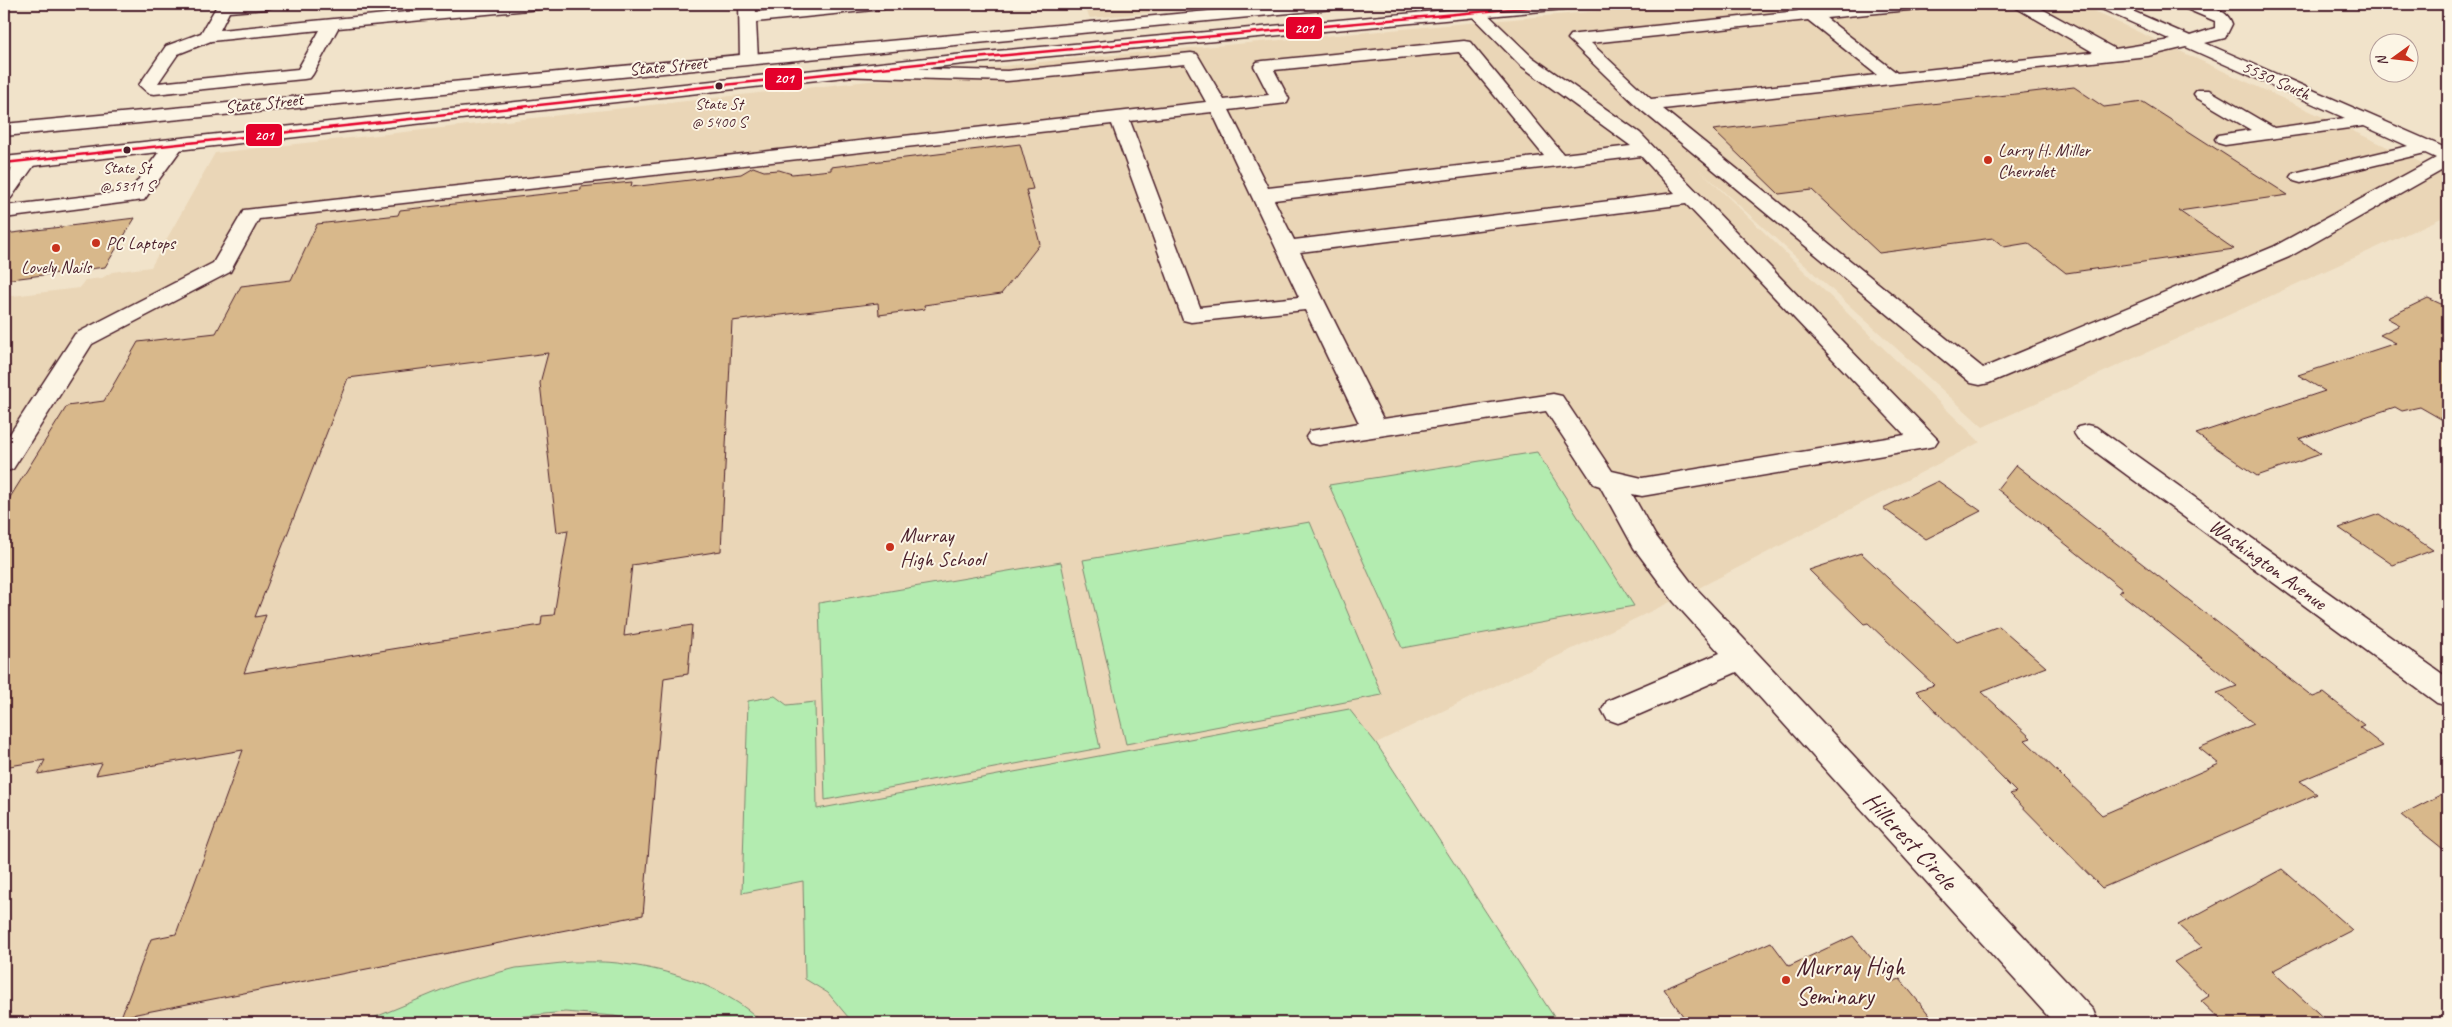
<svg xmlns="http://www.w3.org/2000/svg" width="2452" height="1027" font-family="Caveat,sans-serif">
	<rect width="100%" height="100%" fill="#f1e3ca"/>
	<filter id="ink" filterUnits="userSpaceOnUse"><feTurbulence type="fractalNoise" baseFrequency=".02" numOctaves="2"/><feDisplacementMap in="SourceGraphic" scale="10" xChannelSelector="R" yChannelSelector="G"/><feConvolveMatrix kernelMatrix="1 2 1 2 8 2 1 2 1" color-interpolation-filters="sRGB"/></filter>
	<g filter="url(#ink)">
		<path fill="#ead6b7" d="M1083,4H1237L1090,18Z
			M1677,4H2078L2448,175V215L1983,427L1699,169L1980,442L1689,593L1376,743L1558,1023H4V297L79,288L85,280L102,278L112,272L151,267L215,153L1059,60Z"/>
		<path fill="#b3ecb0" stroke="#7e866e" d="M1537,452L1634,606L1402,648L1329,485Z
			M1310,522L1382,695L1126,744L1083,560Z
			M1061,562L1100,748L825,800L819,603Z
			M775,696L787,705L815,702L817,809L1349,709L1376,743L1558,1023H853L828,993L805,979L803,881L742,893L748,701Z
			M571,962C588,962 607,961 624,964C672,970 728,988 763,1023H640L614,1016L565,1012L515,1017L488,1023H361L458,983L516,968Z"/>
		<path fill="#d8b88b" stroke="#4a1f2b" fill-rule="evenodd" d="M2074,87L2104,107L2143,102L2288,195L2179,211L2234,249L2066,273L2028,243L2004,247L1993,238L1879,253L1812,190L1779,194L1713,130Z
			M1020,144L1033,189L1026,190L1040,244L1001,294L924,305L925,309L879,315L878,303L732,321L721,551L632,565L624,636L692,625L688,674L664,678L643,915L121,1017L151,939L176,934L243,750L96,775L102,763L38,774L45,760L4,767V507L67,406L104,401L138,342L216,333L241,286L291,280L317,224L398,215L400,210L581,190V187L632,182L631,187L741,174L753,167L764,171L779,170L792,174L831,170V167ZM548,353L540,383L557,532L568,530L554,615L542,616L541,625L244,673L266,615L255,617L348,378Z
			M135,218L105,267L4,280V234Z
			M2428,298L2441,304L2448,301V423L2420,407L2402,411L2395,407L2299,439L2321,454L2257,476L2196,434L2325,391L2298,375L2396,343L2380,335L2400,325L2387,318Z
			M2016,465L2313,697L2324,693L2364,725L2359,727L2383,746L2300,781L2317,794L2102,888L2010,794L2016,792L1916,691L1934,685L1868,623L1864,624L1809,570L1861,553L1957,642L1999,626L2046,667L1982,692L2031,738L2025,740L2102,815L2219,764L2199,748L2254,724L2217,693L2237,686L2119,592L2123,590L1997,489Z
			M1938,481L1981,511L1926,539L1883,508Z
			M2379,514L2433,550L2393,565L2339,528Z
			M2448,791V853L2401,815Z
			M2282,869L2352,930L2272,971L2329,1023H2224L2201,1001L2209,996L2174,962L2202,947L2178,925Z
			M1853,936L1891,982L1900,979L1936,1023H1688L1664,989L1771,942L1789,966Z"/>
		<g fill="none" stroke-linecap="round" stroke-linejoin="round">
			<defs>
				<path id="minor" d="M218,4H274L272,7L266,9L229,12L220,30L490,4H547L545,7L539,9L338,28L313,74L310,78L304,79L154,94L148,93L139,85L166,46L201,33ZM320,30L298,69L158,83L178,54L211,41Z
					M739,4H755L756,12L837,4H891L889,7L883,9L756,22L758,59L755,63H743L740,59Z
					M1460,4H1477L1532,57L1640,133L1938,440L1934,446L1925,448L1642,496L1632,494L1655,535L1694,586L2093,1010L2098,1023H2054L1737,672L1629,719L1618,723L1607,719L1602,710L1607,701L1720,653L1674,602L1634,548L1600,486L1594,484L1546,411L1319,445L1310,443L1306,437L1310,431L1359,423L1305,310L1191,322L1183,320L1112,124L259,219L230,272L92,344L13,469L4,472V443L75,334L213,263L244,210L1206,102L1185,64L1007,81L837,76L834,72L837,68L843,67L1007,71L1191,53L1197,54L1224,100L1269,95L1254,66L1257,62L1263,61L1464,41L1470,42L1563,154L1631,146L1520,65ZM1459,52L1544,156L1268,188L1229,110L1287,103L1289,99L1274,70ZM1212,112L1299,297L1200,307L1130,121ZM1641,156L1675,193L1294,240L1274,200ZM1686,204L1905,435L1642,478L1612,471L1562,396L1553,394L1383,419L1300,252Z
					M1873,4H1927L1925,7L1919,9L1826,18L1897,73L2093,52L2015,7L2013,4H2033L2115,49L2171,40L2097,7L2095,4H2116L2190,36L2215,28V21L2182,7L2180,4C2197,3 2226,5 2232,24L2225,38L2205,43L2448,149V167L2289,257L1989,383L1980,385L1971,383L1640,109L1568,39L1571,35L1577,34L1798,11L1799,6L1805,5L1815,10ZM1808,20L1877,75L1651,99L1591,43ZM2186,47L2345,118L2274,128L2209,90H2197L2194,94L2197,98L2251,130L2218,135L2215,139L2218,143L2225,145L2364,126L2408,146L2294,173L2291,177L2294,181L2301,183L2425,153L2436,158L2273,247L1983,368L1663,109L2148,56Z
					M174,139L181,141L184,145L144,200L4,218V206L130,191L167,141Z
					M27,155L34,157L37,161L11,198L4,200V180L20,157Z
					M2087,425L2096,427L2448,678V706L2437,703L2078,439L2074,433L2078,427Z"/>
				<path id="major" d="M1283,4H1340L1338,7L1332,9L4,136V124Z
					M1513,4H1572L1570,7L1564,9L964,64L4,169V157L964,54Z"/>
			</defs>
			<use href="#minor" stroke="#4a1f2b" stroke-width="3"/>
			<use href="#major" stroke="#4a1f2b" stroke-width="3"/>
			<use href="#minor" fill="#fcf5e5" fill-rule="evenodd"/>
			<use href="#major" fill="#fcf5e5" fill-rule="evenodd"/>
			<defs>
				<path id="bus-1" d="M4,163L964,59L1564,4"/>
			</defs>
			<use href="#bus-1" stroke="#fcf5e5" stroke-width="5"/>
			<use href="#bus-1" stroke="#e4002b" stroke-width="2.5"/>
		</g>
	</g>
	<g fill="#4a1f2b" stroke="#fcf5e5" stroke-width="2">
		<circle cx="719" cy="86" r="4.5"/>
		<circle cx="127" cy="150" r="4.5"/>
	</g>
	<g fill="#c8321e" stroke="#fcf5e5" stroke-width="2">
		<circle cx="1988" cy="160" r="5"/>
		<circle cx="96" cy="243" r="5"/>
		<circle cx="56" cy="248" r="5"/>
		<circle cx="890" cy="547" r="5"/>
		<circle cx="1786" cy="980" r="5"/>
	</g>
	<g text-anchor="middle" stroke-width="4" stroke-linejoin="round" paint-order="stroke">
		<g font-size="16" fill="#4a1f2b" stroke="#fcf5e5">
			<text x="719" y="109">State St<tspan x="719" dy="18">@ 5400 S</tspan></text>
			<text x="127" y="173">State St<tspan x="127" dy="18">@ 5311 S</tspan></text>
		</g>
		<g font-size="18" fill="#4a1f2b" stroke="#fcf5e5">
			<text transform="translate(668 66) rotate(-5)" y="6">State Street</text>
			<text transform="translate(2276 80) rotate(24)" y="6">5530 South</text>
			<text transform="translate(264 103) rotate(-6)" y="6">State Street</text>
		</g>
		<g font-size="18" fill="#4a1f2b" stroke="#fcf5e5" text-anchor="start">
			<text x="1998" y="156">Larry H. Miller<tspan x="1998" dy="21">Chevrolet</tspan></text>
			<text x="106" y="249">PC Laptops</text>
			<text x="56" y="273" text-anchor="middle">Lovely Nails</text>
		</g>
		<g font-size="21" fill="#4a1f2b" stroke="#fcf5e5" text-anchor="start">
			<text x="900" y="542">Murray<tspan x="900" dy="24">High School</tspan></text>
		</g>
		<g font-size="21" fill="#4a1f2b" stroke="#fcf5e5">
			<text transform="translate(2268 564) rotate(36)" y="7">Washington Avenue</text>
		</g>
		<g font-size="25" fill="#4a1f2b" stroke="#fcf5e5">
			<text transform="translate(1911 840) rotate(47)" y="9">Hillcrest Circle</text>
		</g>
		<g font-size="25" fill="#4a1f2b" stroke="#fcf5e5" text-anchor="start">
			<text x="1796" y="975">Murray High<tspan x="1796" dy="29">Seminary</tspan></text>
		</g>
	</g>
	<g stroke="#fcf5e5" stroke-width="2">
		<rect x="1285" y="16" width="38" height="24" rx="5" fill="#e4002b"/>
		<rect x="764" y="67" width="39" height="24" rx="5" fill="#e4002b"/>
		<rect x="245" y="123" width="38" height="24" rx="5" fill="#e4002b"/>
	</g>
	<g font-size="14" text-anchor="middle" font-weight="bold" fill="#fff">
		<text x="1304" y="33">201</text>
		<text x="784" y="83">201</text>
		<text x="264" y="140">201</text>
	</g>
	<rect width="2452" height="1027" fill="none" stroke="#fcf5e5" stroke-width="20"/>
	<rect x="10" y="10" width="2432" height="1007" fill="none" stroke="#4a1f2b" stroke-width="2" filter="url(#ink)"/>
	<g transform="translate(2394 58) rotate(255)"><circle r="24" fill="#fcf5e5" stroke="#b59f9b"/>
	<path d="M0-4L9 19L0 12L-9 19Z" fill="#c8321e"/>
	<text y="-8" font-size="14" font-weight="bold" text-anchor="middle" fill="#4a1f2b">N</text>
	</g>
</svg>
